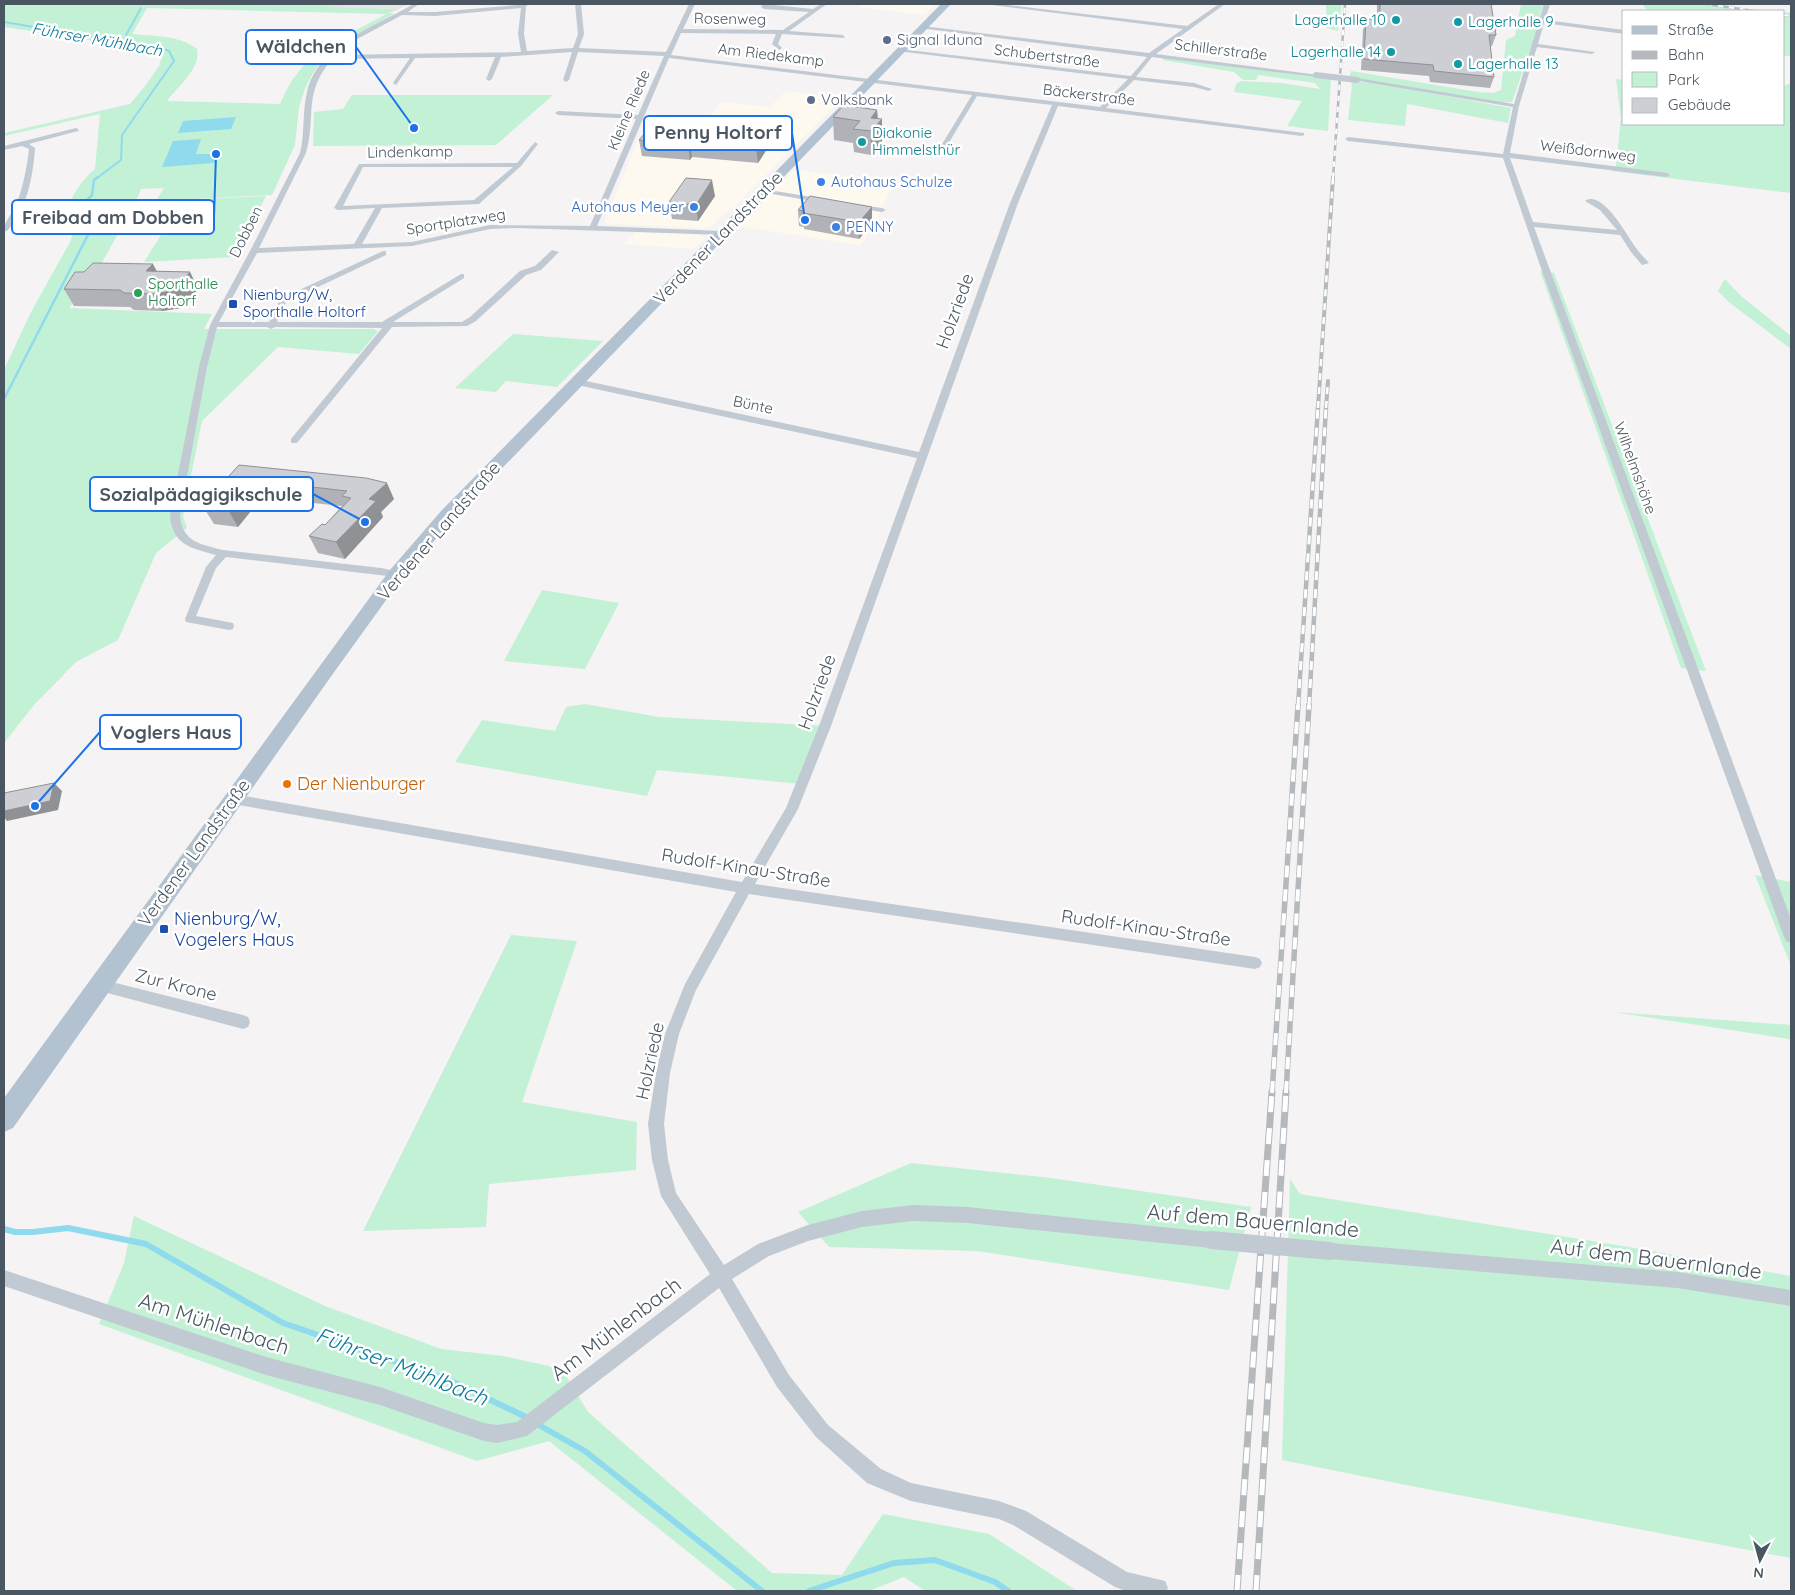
<svg xmlns="http://www.w3.org/2000/svg" width="1795" height="1595" font-family="Quicksand,sans-serif">
	<rect width="100%" height="100%" fill="#f5f3f3"/>
	<path fill="#fdf9ef" d="M861,4H936L924,15L857,7Z
		M786,91L844,97L732,209L721,215L712,227L701,228L608,224L605,222L639,137L692,141L721,102L770,107Z
		M795,169L893,184L879,214L861,246L739,226L761,207L765,199Z
		M636,232L694,234L707,237L694,249L623,244Z"/>
	<path fill="#e6e4e5" d="M323,4H410L399,9L334,7L321,5Z"/>
	<path fill="#c3f1d5" fill-rule="evenodd" d="M4,4H323L322,5L334,7L399,9L389,13L394,14L343,43L323,59L315,70L306,86L299,107L295,145L272,195L156,201L164,188L141,189L136,201L94,277L69,308L212,314L204,329H373L378,331L359,354L278,347L202,421L183,516L187,528L156,553L118,640L76,662L34,705L4,743V370L30,314L70,242L74,230C70,223 65,216 68,208C72,194 84,178 95,169L100,114L4,136V133L130,104L146,85L159,66L162,57L156,52L135,47L4,27ZM147,8L386,14C359,30 323,43 302,68C292,78 286,91 280,104L167,101C177,86 201,70 197,49C180,35 152,36 132,34Z
		M1326,4H1342L1338,31L1327,28Z
		M1521,4L1543,5L1532,45L1512,102H1497L1349,77L1351,71L1478,92L1493,93L1501,90L1506,40L1515,36Z
		M1642,4H1701L1746,11H1648Z
		M1784,12L1791,13V56H1784Z
		M1163,58L1331,79L1328,131L1287,126L1302,101L1234,92L1236,84L1241,81L1282,83L1320,89L1315,83L1258,75L1256,80H1243L1234,72L1163,60Z
		M1616,79L1624,80V124H1784V86L1791,83V193L1611,171L1616,166L1621,118Z
		M1348,80L1383,84L1511,108L1508,123L1407,104L1405,126L1348,120L1352,85L1351,82Z
		M352,95H553L496,145L313,146L314,112L343,109Z
		M266,196L234,257L144,262L183,200Z
		M1540,271L1554,273L1706,671L1681,668Z
		M1725,279L1741,296L1791,336V349L1730,303L1718,291Z
		M513,334L603,341L557,387L506,381L496,392L455,388Z
		M542,590L619,603L585,669L504,661Z
		M585,704L659,717L825,726L802,784L657,770L647,796L455,762L482,720L555,731L566,707Z
		M1755,875L1791,882V966Z
		M511,935L577,941L522,1102L637,1122L636,1170L489,1184L486,1227L363,1231Z
		M1613,1012L1791,1025V1040L1789,1039Z
		M911,1163L1051,1178L1251,1207L1229,1290L977,1251L829,1247L798,1212Z
		M1290,1179L1300,1194L1629,1247L1791,1276V1558L1411,1486L1282,1460Z
		M134,1216L325,1306L441,1349L503,1356L562,1369L588,1412L772,1573L842,1575L883,1514L989,1534L1077,1591H925L904,1577L869,1591H737L549,1441L477,1461L99,1324L124,1263Z"/>
	<path fill="#90daee" d="M236,117L231,129L178,133L183,121Z
		M201,139L196,154H219L214,163L162,167L173,141Z"/>
	<g fill="none" stroke-linecap="round" stroke-linejoin="round">
		<path stroke="#90daee" stroke-width="2" d="M4,22L161,48L169,51L174,61L122,135L121,160L97,178
			M126,35L141,8"/>
		<path stroke="#90daee" stroke-width="2.5" d="M92,227L97,217L106,209
			M4,399L92,227L78,217L82,205L92,195L94,180L98,177"/>
		<path stroke="#90daee" stroke-width="6" d="M4,1229L15,1232H33L68,1228L146,1244L283,1323L449,1380L528,1418
			M537,1424L585,1451L762,1591
			M809,1591L894,1563L935,1560L995,1582L1008,1591"/>
		<path fill="#c1cad2" fill-rule="evenodd" d="M413,4H419L408,12H435L530,4L526,6L524,34L527,51L573,48L578,34L575,4H581L584,34L579,48L666,52L689,4H695L683,29L783,30L809,12L764,9L761,7L763,4L813,9L821,4H827L789,31L843,35L845,38L782,34L778,44L782,48L779,50L772,44L776,34L681,33L671,55L1100,107L1128,79L897,51L900,49L1131,76L1147,57L919,28L922,26L1149,53L1183,29L984,4H998L1187,26L1219,4H1225L1156,54L1319,75L1316,77L1152,57L1136,77L1194,83L1212,89L1209,91L1194,87L1134,80L1106,108L1304,133V135L1302,136L1058,106L1018,203L831,726L798,809L755,884L1255,957L1260,959L1262,963L1260,967L1255,969L749,894L696,990L679,1034L670,1073L664,1124L668,1160L676,1193L724,1265L758,1244L808,1225L862,1211L913,1205L967,1207L1211,1232L1217,1234L1219,1240L1217,1246L1211,1248L967,1223L913,1221L862,1227L808,1241L769,1256L732,1279L789,1375L828,1425L881,1469L911,1483L999,1501L1026,1511L1127,1572L1165,1581L1168,1588L1166,1591H1126L1115,1587L1013,1525L999,1519L911,1501L867,1483L816,1437L777,1387L719,1288L527,1436L497,1443L484,1441L380,1405L266,1375L4,1286V1270L266,1357L380,1387L484,1423L497,1425L517,1422L710,1274L661,1196L652,1160L648,1124L656,1073L665,1034L685,984L736,892L233,804L229,802L227,799L229,796L233,794L742,882L786,808L819,726L917,458L577,385L573,382L577,379L919,452L1010,203L1052,105L977,96L942,154L939,156L936,154L972,95L669,58L597,226L722,231L726,233L725,235L518,228L490,229L412,246L257,253L219,322H269L280,299L383,251H386V255L286,302L277,322H382L461,274H464V278L393,322H462L470,317L520,271L535,266L552,250L559,252L541,270L526,275L476,321L467,326L392,327L297,443H291V439L382,328L275,327L271,329L267,327H217L207,367L180,515C182,542 200,544 223,550L381,568L400,572L401,574L396,577L226,557L216,568L196,616L233,623L234,626L233,629L229,630L186,622L185,619L206,567L216,555C191,548 172,545 170,515L199,367L210,325L250,251L300,153C305,133 302,112 307,92C318,44 376,27 413,4ZM521,8L518,34L521,52L336,55L359,38L402,15L435,16ZM572,52L563,80L566,82L569,80L578,52L664,56L638,115L558,111L555,113L558,115L636,119L590,226L490,225L412,242L362,244L382,208L479,204L521,166L538,144L535,142L517,163L359,164L334,208L338,210L375,208L354,244L259,248L306,153C317,113 302,95 332,59L410,58L393,83L396,85L415,58L495,57L486,79L489,81L492,79L501,57ZM363,167H513L474,200L343,206Z
			M1544,4H1550L1545,20L1624,30V34L1544,23L1538,44L1595,52L1592,54L1537,47L1519,106L1510,153L1667,173L1670,175L1667,177L1510,158L1533,222L1617,230L1600,210L1585,201C1603,189 1628,238 1636,248C1640,254 1645,258 1649,263L1642,265L1631,252L1620,235L1534,227L1791,919V943L1786,941L1784,937L1542,271L1503,158L1348,141L1345,139L1348,137L1503,154L1513,107L1354,80L1357,78L1514,104Z
			M76,128L79,130L78,131L29,144L35,148C33,177 27,209 7,231H4C4,221 13,213 17,203C23,186 27,167 29,149L22,146L4,150V146Z
			M763,189L824,199L828,201L824,203L761,192V190Z
			M853,204L882,208L886,210L882,212L856,208H853Z
			M100,979L243,1015L248,1017L250,1022L248,1027L243,1029L100,991L95,989L93,985L95,981Z
			M1330,1243L1677,1272L1791,1290V1306L1677,1288L1330,1259L1324,1257L1322,1251L1324,1245Z"/>
		<path fill="#b3c2d1" fill-rule="evenodd" d="M941,4H951L454,518L402,578L332,675L13,1128L4,1132V1098L390,570L442,510Z"/>
		<defs>
			<path id="rail-far4" d="M1707,4L1754,11
				M1784,15L1791,16
				M1333,178L1345,4"/>
			<path id="rail-far3" d="M1318,408L1333,177
				M1326,408L1328,381"/>
			<path id="rail-far2" d="M1298,706L1318,407
				M1309,706L1326,407"/>
			<path id="rail-far1" d="M1272,1093L1298,705
				M1286,1093L1309,705"/>
			<path id="rail" d="M1237,1591L1272,1092
				M1256,1591L1286,1092"/>
		</defs>
		<use href="#rail-far4" stroke="#b5b8bd" stroke-width="2.5"/>
		<use href="#rail-far3" stroke="#b5b8bd" stroke-width="4"/>
		<use href="#rail-far2" stroke="#b5b8bd" stroke-width="4.5"/>
		<use href="#rail-far1" stroke="#b5b8bd" stroke-width="5.5"/>
		<use href="#rail" stroke="#b5b8bd" stroke-width="7"/>
		<use href="#rail-far4" stroke="#fff" stroke-width="2" stroke-dasharray="5.5" stroke-linecap="butt"/>
		<use href="#rail-far3" stroke="#fff" stroke-width="2.5" stroke-dasharray="7" stroke-linecap="butt"/>
		<use href="#rail-far2" stroke="#fff" stroke-width="3" stroke-dasharray="9" stroke-linecap="butt"/>
		<use href="#rail-far1" stroke="#fff" stroke-width="4" stroke-dasharray="12" stroke-linecap="butt"/>
		<use href="#rail" stroke="#fff" stroke-width="5" stroke-dasharray="16" stroke-linecap="butt"/>
		<path stroke="#c1cad2" stroke-width="6" d="M1316,75L1357,80"/>
		<path stroke="#c1cad2" stroke-width="18" d="M1211,1240L1330,1251"/>
	</g>
	<path fill="#b0b2b7" d="M1377,4H1491L1496,35L1492,46H1490L1494,77L1490,88L1430,82L1429,76L1361,70L1363,30L1366,19L1377,20Z
		M877,110L878,119H882V142L871,155L854,152L853,143L834,140L833,117Z
		M698,130L767,149L758,163L692,157L690,160L642,156L639,140Z
		M715,196L698,221L672,219L669,202Z
		M798,210L872,223L859,239L804,229V227L799,226Z
		M156,271L190,272L198,289L181,308L162,311L134,310L130,307L74,306L64,289Z
		M239,465L394,499L381,512L383,517L345,559L318,553L309,536L325,525L342,506L294,501L291,505L259,501L238,527L214,524L204,508L207,504L203,498L220,486Z"/>
	<path fill="#909195" d="M877,110L878,124L882,119V142L871,155V118Z
		M766,133L767,149L758,163L756,147Z
		M690,141L692,157L690,160L688,144Z
		M712,180L715,196L698,221L696,205Z
		M872,207V223L859,239V222Z
		M153,264L162,281L146,271Z
		M190,272L198,289L181,308L162,311L152,294Z
		M387,483L394,499L381,512L383,517L345,559L336,542L369,499Z
		M250,484L259,501L238,527L228,510Z
		M286,484L294,501L291,505L283,488Z
		M54,783L62,791L58,810L7,821L4,817V811Z"/>
	<path fill="#cdcfd5" stroke="#909195" d="M1380,4H1491L1496,35H1489L1494,77L1434,71L1433,65L1364,59L1366,19L1380,20Z
		M844,105L877,110L871,118L882,119L871,131L853,129L860,121L833,117Z
		M651,126L698,130L700,128L766,133L756,147L690,141L688,144L639,140Z
		M686,178L712,180L696,205L669,202Z
		M810,196L872,207L859,222L803,213L804,211L798,210Z
		M93,263L153,264L146,271L190,272L172,291L152,294L124,293L120,290L64,289L75,272H84Z
		M239,465L366,478L387,483L369,499L376,501L336,542L309,536L322,524L325,525L351,498L342,496L347,491L286,484L283,488L250,484L228,510L204,508L213,499L203,498L214,486H220Z
		M54,783L50,801L4,811V793Z"/>
	<g fill="#0f9aa8" stroke="#fff" stroke-width="2">
		<circle cx="1396" cy="20" r="5"/>
		<circle cx="1458" cy="22" r="5"/>
		<circle cx="1391" cy="52" r="5"/>
		<circle cx="1458" cy="64" r="5"/>
		<circle cx="862" cy="142" r="5"/>
	</g>
	<g fill="#5c6f8a" stroke="#fff" stroke-width="2">
		<circle cx="887" cy="40" r="5"/>
		<circle cx="811" cy="100" r="5"/>
	</g>
	<g fill="#3f7fe0" stroke="#fff" stroke-width="2">
		<circle cx="821" cy="182" r="5"/>
		<circle cx="694" cy="207" r="5"/>
		<circle cx="836" cy="227" r="5"/>
	</g>
	<circle fill="#2e9e5b" stroke="#fff" stroke-width="2" cx="138" cy="293" r="5"/>
	<g fill="#1a4fb4" stroke="#fff" stroke-width="2">
		<rect x="228" y="299" width="10" height="10" rx="2.5"/>
		<rect x="159" y="924" width="10" height="10" rx="2.5"/>
	</g>
	<circle fill="#e8710a" stroke="#fff" stroke-width="2" cx="287" cy="784" r="5"/>
	<g text-anchor="middle" stroke-width="5" stroke-linejoin="round" paint-order="stroke">
		<g font-size="15" fill="#4a5661" stroke="#fff">
			<text transform="translate(730 19) rotate(1)" y="5">Rosenweg</text>
			<text transform="translate(1221 50) rotate(7)" y="5">Schillerstraße</text>
			<text transform="translate(771 55) rotate(7)" y="5">Am Riedekamp</text>
			<text transform="translate(1047 56) rotate(7)" y="5">Schubertstraße</text>
			<text transform="translate(1089 95) rotate(7)" y="5">Bäckerstraße</text>
			<text transform="translate(629 110) rotate(-67)" y="5">Kleine Riede</text>
			<text transform="translate(1588 151) rotate(7)" y="5">Weißdornweg</text>
			<text transform="translate(410 152) rotate(-1)" y="5">Lindenkamp</text>
			<text transform="translate(456 222) rotate(-9)" y="5">Sportplatzweg</text>
			<text transform="translate(246 232) rotate(-63)" y="5">Dobben</text>
			<text transform="translate(753 405) rotate(12)" y="5">Bünte</text>
			<text transform="translate(1635 468) rotate(70)" y="5">Wilhelmshöhe</text>
		</g>
		<g font-size="15" fill="#0d838f" stroke="#fff" text-anchor="start">
			<text x="1386" y="25" text-anchor="end">Lagerhalle 10</text>
			<text x="1468" y="27">Lagerhalle 9</text>
			<text x="1381" y="57" text-anchor="end">Lagerhalle 14</text>
			<text x="1468" y="69">Lagerhalle 13</text>
			<text x="872" y="138">Diakonie<tspan x="872" dy="17">Himmelsthür</tspan></text>
		</g>
		<g font-size="15" fill="#4e5e75" stroke="#fff" text-anchor="start">
			<text x="897" y="45">Signal Iduna</text>
			<text x="821" y="105">Volksbank</text>
		</g>
		<g font-size="15" fill="#366cbe" stroke="#fff" text-anchor="start">
			<text x="831" y="187">Autohaus Schulze</text>
			<text x="684" y="212" text-anchor="end">Autohaus Meyer</text>
			<text x="846" y="232">PENNY</text>
		</g>
		<g font-size="15" fill="#27864d" stroke="#fff" text-anchor="start">
			<text x="148" y="289">Sporthalle<tspan x="148" dy="17">Holtorf</tspan></text>
		</g>
		<g font-size="15" fill="#164399" stroke="#fff" text-anchor="start">
			<text x="243" y="300">Nienburg/W,<tspan x="243" dy="17">Sporthalle Holtorf</tspan></text>
		</g>
		<g font-size="16" font-style="italic" fill="#0c7c9b" stroke="#fff">
			<text transform="translate(97 39) rotate(10)" y="6">Führser Mühlbach</text>
		</g>
		<g font-size="18" fill="#4a5661" stroke="#fff">
			<text transform="translate(718 238) rotate(-46)" y="6">Verdener Landstraße</text>
			<text transform="translate(955 311) rotate(-70)" y="6">Holzriede</text>
			<text transform="translate(439 531) rotate(-49)" y="6">Verdener Landstraße</text>
			<text transform="translate(817 692) rotate(-70)" y="6">Holzriede</text>
			<text transform="translate(194 853) rotate(-54)" y="6">Verdener Landstraße</text>
			<text transform="translate(746 868) rotate(9)" y="6">Rudolf-Kinau-Straße</text>
			<text transform="translate(1146 928) rotate(8)" y="6">Rudolf-Kinau-Straße</text>
			<text transform="translate(176 985) rotate(14)" y="6">Zur Krone</text>
			<text transform="translate(650 1061) rotate(-78)" y="6">Holzriede</text>
		</g>
		<g font-size="18" fill="#c56008" stroke="#fff" text-anchor="start">
			<text x="297" y="790">Der Nienburger</text>
		</g>
		<g font-size="18" fill="#164399" stroke="#fff" text-anchor="start">
			<text x="174" y="925">Nienburg/W,<tspan x="174" dy="21">Vogelers Haus</tspan></text>
		</g>
		<g font-size="21" fill="#4a5661" stroke="#fff">
			<text transform="translate(1253 1221) rotate(5)" y="7">Auf dem Bauernlande</text>
			<text transform="translate(1656 1259) rotate(7)" y="7">Auf dem Bauernlande</text>
			<text transform="translate(214 1324) rotate(18)" y="7">Am Mühlenbach</text>
			<text transform="translate(616 1329) rotate(-37)" y="7">Am Mühlenbach</text>
		</g>
		<g font-size="22" font-style="italic" fill="#0c7c9b" stroke="#fff">
			<text transform="translate(402 1366) rotate(21)" y="8">Führser Mühlbach</text>
		</g>
	</g>
	<path fill="none" stroke="#1a73e8" stroke-width="2" d="M414 128L356 47M805 220L792 133M216 154L214 217M365 522L313 494M35 806L100 732"/>
	<g fill="#1a73e8" stroke="#fff" stroke-width="2">
		<circle cx="414" cy="128" r="5"/>
		<circle cx="805" cy="220" r="5"/>
		<circle cx="216" cy="154" r="5"/>
		<circle cx="365" cy="522" r="5"/>
		<circle cx="35" cy="806" r="5"/>
	</g>
	<g fill="#fff" stroke="#1a73e8" stroke-width="2">
		<rect x="246" y="30" width="110" height="34" rx="5"/>
		<rect x="644" y="116" width="148" height="34" rx="5"/>
		<rect x="12" y="200" width="202" height="34" rx="5"/>
		<rect x="90" y="477" width="223" height="34" rx="5"/>
		<rect x="100" y="715" width="141" height="34" rx="5"/>
	</g>
	<g font-size="19" text-anchor="middle" font-weight="bold" fill="#4a5661">
		<text x="301" y="53">Wäldchen</text>
		<text x="718" y="139">Penny Holtorf</text>
		<text x="113" y="224">Freibad am Dobben</text>
		<text x="201" y="501">Sozialpädagigikschule</text>
		<text x="171" y="739">Voglers Haus</text>
	</g>
	<rect width="1795" height="1595" fill="none" stroke="#4a5661" stroke-width="10"/>
	<rect x="1622" y="10" width="162" height="115" fill="#ffffff" stroke="#b7bbc0"/>
	<rect x="1632" y="26" width="25" height="8" fill="#b3c2d1" stroke="#b7bbc0"/>
	<text x="1668" y="35" font-size="15" fill="#4a5661">Straße</text>
	<rect x="1632" y="51" width="25" height="8" fill="#b5b8bd" stroke="#b7bbc0"/>
	<text x="1668" y="60" font-size="15" fill="#4a5661">Bahn</text>
	<rect x="1632" y="72" width="25" height="15" fill="#c3f1d5" stroke="#b7bbc0"/>
	<text x="1668" y="85" font-size="15" fill="#4a5661">Park</text>
	<rect x="1632" y="98" width="25" height="15" fill="#cdcfd5" stroke="#b7bbc0"/>
	<text x="1668" y="110" font-size="15" fill="#4a5661">Gebäude</text>
	<g transform="translate(1760 1560) rotate(186)" stroke="#ffffff" stroke-width="4" paint-order="stroke">
	<path d="M0-4L9 19L0 12L-9 19Z" fill="#4a5661"/>
	<text y="-8" font-size="14" font-weight="bold" text-anchor="middle" fill="#4a5661">N</text>
	</g>
</svg>
